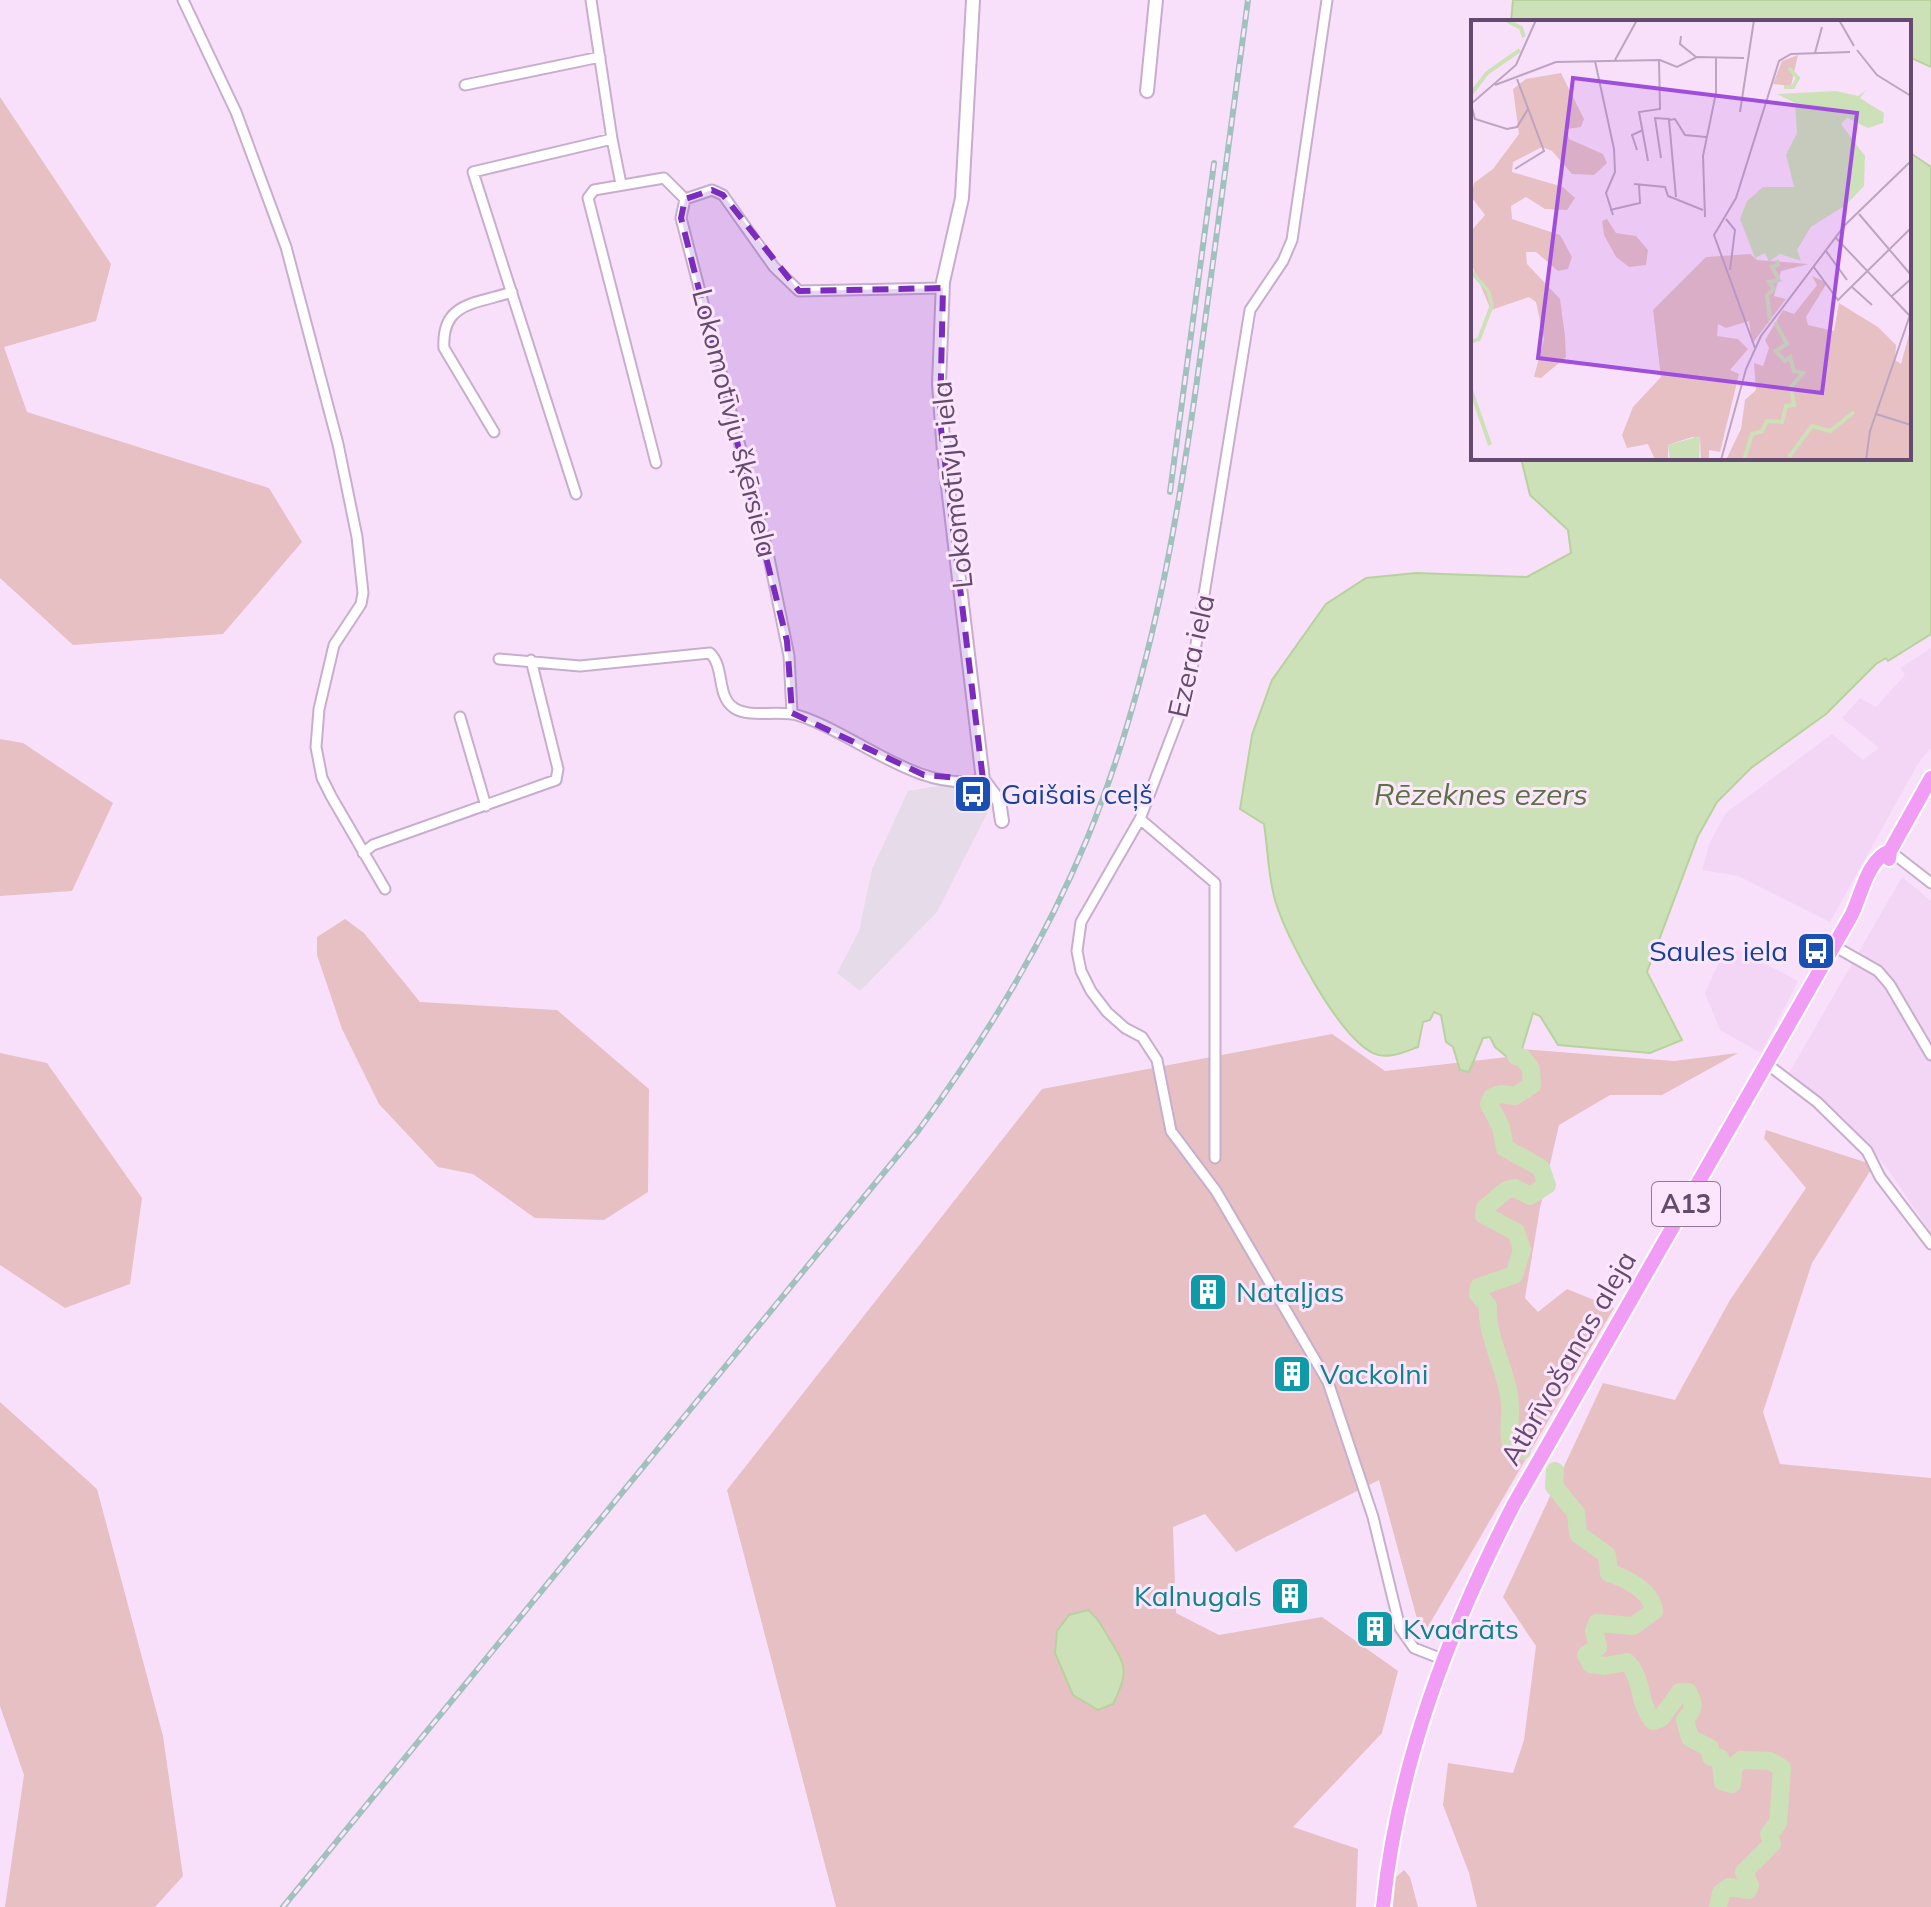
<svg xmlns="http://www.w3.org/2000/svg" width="1931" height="1907" font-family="Mulish,sans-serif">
	<rect width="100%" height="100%" fill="#f9e0fa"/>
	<path fill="#f3d5f6" d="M1931,648V748L1919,762L1830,922L1738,876L1702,870L1710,842L1726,813L1832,734L1863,760L1879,748L1842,718L1860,698L1876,707L1905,675L1900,668Z
		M1902,877L1931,901V1233L1887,1168L1844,1118L1789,1073Z
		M1727,944L1798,981L1761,1053L1720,1030L1705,993Z"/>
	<path fill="#e6dce9" d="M937,786L999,790L937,912L860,991L837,973L859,931L872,869L908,791Z"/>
	<path fill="#e6c0c3" d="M0,97L111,264L96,321L4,347L27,412L269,488L302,542L223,634L73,645L0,578Z
		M0,739L23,743L113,803L72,891L0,896Z
		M345,919L364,933L420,1002L557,1010L649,1089L648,1192L604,1220L535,1218L473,1174L438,1167L379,1104L342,1029L317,955V937Z
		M1332,1034L1385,1071L1516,1056L1522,1049L1674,1061L1738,1053L1662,1095H1610L1559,1125L1540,1208L1525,1298L1538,1312L1567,1289L1614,1308L1422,1637L1379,1480L1236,1552L1205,1514L1173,1527L1176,1613L1219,1635L1322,1617L1398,1671L1382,1733L1293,1827L1358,1849L1356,1907H836L727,1490L1042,1089Z
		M0,1053L47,1063L142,1198L130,1284L65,1308L0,1265Z
		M1766,1130L1874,1165L1812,1263L1763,1412L1780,1464L1931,1478V1907H1477L1469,1873L1443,1805L1448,1763L1513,1773L1524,1740L1536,1646L1503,1597L1603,1383L1675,1400L1730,1300L1806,1188L1764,1138Z
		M0,1402L97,1489L163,1736L183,1876L155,1907H5L24,1775L0,1706Z
		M1404,1870L1410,1877L1418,1907H1393L1396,1877Z"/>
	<path fill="#cce1b7" stroke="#b8d29e" stroke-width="2" d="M1513,0H1931V67L1909,57V22H1511Z
		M1909,152L1931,167V634L1888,661L1886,658L1876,664L1826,714L1751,768L1717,802L1698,836L1647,972L1682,1040L1650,1053L1558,1045L1540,1016L1533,1013L1522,1049L1516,1056L1507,1057L1495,1047L1490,1037L1483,1038L1469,1072L1460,1070L1453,1047L1446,1042L1441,1015L1434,1012L1430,1020L1423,1022L1418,1047C1404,1052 1386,1061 1371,1052C1338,1034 1287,940 1276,903C1268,879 1268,849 1264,824L1240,809L1252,735L1272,680L1326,604L1366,578L1416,573L1527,577L1571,553L1568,530L1530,495L1521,458H1909Z
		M1088,1610C1098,1618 1101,1625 1107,1635C1126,1666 1130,1670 1113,1704L1098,1710L1073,1695L1055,1653L1057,1631L1069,1615Z"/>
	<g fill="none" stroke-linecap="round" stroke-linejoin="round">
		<path stroke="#cce1b7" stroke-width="18" d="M1516,1056L1523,1058L1531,1069L1532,1085L1515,1096L1501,1094L1492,1097L1489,1104L1501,1127L1505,1148L1541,1168L1547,1185L1530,1196L1515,1188L1506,1190L1485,1208L1484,1215L1516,1232L1522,1250L1514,1275L1479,1287L1478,1294L1488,1306C1486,1339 1509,1373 1510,1406C1511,1420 1507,1430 1511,1444L1522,1451
			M1555,1471L1554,1486L1576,1513L1578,1534L1607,1555L1609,1573C1626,1578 1652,1591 1654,1611L1633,1626L1597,1623L1594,1631L1598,1647L1586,1655L1591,1664L1605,1666L1627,1662C1644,1679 1637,1702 1653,1721L1661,1718L1680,1692H1688C1695,1705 1694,1709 1685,1720L1690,1738L1710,1748L1711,1757L1720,1758L1723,1782L1732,1784L1734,1766L1741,1760L1770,1761L1782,1768L1778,1823L1769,1834L1772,1844L1744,1872L1750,1886L1748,1890L1729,1887L1721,1893L1718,1907"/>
		<defs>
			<path id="street" d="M183,0L236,112L286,247L338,444L357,537L363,593L361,604L334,645L319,709L316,747L322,778L331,796L385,889
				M1327,0L1292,240L1283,261L1250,310L1192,669L1180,714L1140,819L1081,922L1077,951L1081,971L1091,991L1107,1012L1125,1028L1142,1037L1157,1060L1171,1131L1216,1191L1328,1382L1373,1517L1400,1628L1414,1648L1442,1659
				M465,85L600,57
				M612,139L621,184
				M494,432L444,348C441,302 476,304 512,292
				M656,463L588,198L594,190L664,178L685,199
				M576,494L473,172L612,139L591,0
				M499,659L580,666L710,653C725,667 716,696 734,708C751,719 780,709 800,716C859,735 917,793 983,780
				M792,713L789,656L769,558L681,218L685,199L712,190L723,195L774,267L799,291L943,288
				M460,717L486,806
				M1140,819L1215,883V1158
				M1890,851L1931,883
				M363,853L373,845L556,780L558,769L531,660
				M1834,946L1878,971L1890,985L1931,1055
				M1767,1064L1817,1102L1867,1151L1880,1177L1931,1244"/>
			<path id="secondary" d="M973,0L962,198L943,282L939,384L944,453L983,780L999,801L1002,821
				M1147,91L1156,0"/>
			<path id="primary" d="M1889,859L1890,851L1931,778
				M1383,1907C1398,1763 1448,1632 1514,1504L1851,916C1861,897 1867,859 1890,851"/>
		</defs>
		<use href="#street" stroke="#c8aece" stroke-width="13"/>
		<use href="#secondary" stroke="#c9abd0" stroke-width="16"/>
		<use href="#primary" stroke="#fff" stroke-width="18"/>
		<use href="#street" stroke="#fff" stroke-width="9"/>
		<use href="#secondary" stroke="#fff" stroke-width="12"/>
		<use href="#primary" stroke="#f29df5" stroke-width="14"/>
		<defs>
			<path id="rail" d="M1170,492L1214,163
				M283,1907L918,1131C985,1039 1043,945 1087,839C1154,676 1181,503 1204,329C1219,219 1233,110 1248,0"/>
		</defs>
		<use href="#rail" stroke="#a1c1bd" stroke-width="6"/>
		<use href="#rail" stroke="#fce6fd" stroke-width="3" stroke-dasharray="9" stroke-linecap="butt"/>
	</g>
	<path fill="#7b2cbf" fill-opacity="0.2" stroke="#7b2cbf" stroke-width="6" stroke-dasharray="16 10" stroke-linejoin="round" d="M712,190L723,195L799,291L943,288L940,420L983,780L924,775L792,713L787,641L681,218L685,199Z"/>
	<defs>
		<symbol id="bus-square" viewBox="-11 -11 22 22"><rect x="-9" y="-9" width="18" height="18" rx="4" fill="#1a4fb4" stroke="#fce6fd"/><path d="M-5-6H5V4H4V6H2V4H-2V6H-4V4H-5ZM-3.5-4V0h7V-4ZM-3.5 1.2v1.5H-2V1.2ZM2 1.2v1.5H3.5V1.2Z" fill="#fff"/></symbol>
		<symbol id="building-square" viewBox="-11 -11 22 22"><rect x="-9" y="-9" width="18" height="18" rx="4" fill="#0f9aa8" stroke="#fce6fd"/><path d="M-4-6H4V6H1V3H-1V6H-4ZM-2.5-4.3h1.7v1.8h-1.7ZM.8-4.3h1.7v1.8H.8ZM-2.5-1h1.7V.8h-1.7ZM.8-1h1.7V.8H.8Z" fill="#fff"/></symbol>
	</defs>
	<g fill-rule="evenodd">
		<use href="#bus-square" x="951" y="772" width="44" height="44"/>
		<use href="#bus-square" x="1794" y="929" width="44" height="44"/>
		<use href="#building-square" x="1186" y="1270" width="44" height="44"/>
		<use href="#building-square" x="1270" y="1352" width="44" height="44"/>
		<use href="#building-square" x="1268" y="1574" width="44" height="44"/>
		<use href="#building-square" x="1353" y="1607" width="44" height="44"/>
	</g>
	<g text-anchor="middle" stroke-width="6" stroke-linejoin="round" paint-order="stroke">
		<rect fill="#fce6fd" stroke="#927999" stroke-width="2" x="1652" y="1182" width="68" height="44" rx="6"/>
		<g font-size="26" font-weight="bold" fill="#644a6e">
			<text x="1686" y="1213">A13</text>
		</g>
		<g font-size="28" fill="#644a6e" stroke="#fce6fd">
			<text transform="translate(735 423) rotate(76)" y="10">Lokomotīvju šķērsiela</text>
			<text transform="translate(952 485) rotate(-96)" y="10">Lokomotīvju iela</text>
			<text transform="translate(1191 656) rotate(-77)" y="10">Ezera iela</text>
			<text transform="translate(1568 1358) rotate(-60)" y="10">Atbrīvošanas aleja</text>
		</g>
		<g font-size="28" fill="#164399" stroke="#fce6fd" text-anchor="start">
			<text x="1001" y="804">Gaišais ceļš</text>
			<text x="1788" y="961" text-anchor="end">Saules iela</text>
		</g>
		<g font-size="28" fill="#0d838f" stroke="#fce6fd" text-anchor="start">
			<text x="1236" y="1302">Nataļjas</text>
			<text x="1320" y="1384">Vackolni</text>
			<text x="1262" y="1606" text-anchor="end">Kalnugals</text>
			<text x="1403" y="1639">Kvadrāts</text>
		</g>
		<g font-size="30" font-style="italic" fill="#597340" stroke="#fce6fd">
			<text x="1481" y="805">Rēzeknes ezers</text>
		</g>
	</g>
	<g transform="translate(1471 20)">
		<rect width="440" height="440" fill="#f9e0fa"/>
		<path d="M327,35L320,66L302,64L311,41ZM90,53L113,99L110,107L96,109L98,119L132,134L136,143L123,155L101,154L81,131L71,127L42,142L41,152L92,167L104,178L96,190L74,189L55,177L40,186L41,199L89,215L101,237L97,249L87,251L65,232H55L56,244L89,279L94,316L95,337L70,358L63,357L73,319L65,282L58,277L20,290L0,243V211L14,195L0,177L3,163L22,149L48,114L42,69L55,59ZM136,199L145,213L165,216L177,230L175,245L158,247L145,237L133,215L131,201ZM279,234L286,240L338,244L310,251L303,276L315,279L281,324L278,301L255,308L247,304L246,316L267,319L277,329L259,350L268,354L249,432L238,430V440H230L229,418L221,417L197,425V440H184L177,424L156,428L151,415L162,387L190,357L182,290L235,237ZM341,256L356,263L335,297L337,305L363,311L368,283L407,307L425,325L424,340L430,344L440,307V440H255L270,409L274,380L285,370L283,343L292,346L298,328L294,320L312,290L323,294L346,265Z" fill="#e6c0c3"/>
		<path d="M395,70L389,78L413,93L412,103L397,108L376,98L370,104L394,136L393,166L375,185L340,207L326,230L330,241L309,234L298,242L294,233L284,238L269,199L276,181L292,167H323L315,135L326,113L324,83L306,74L365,71L387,76ZM229,416L228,440H199L197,425Z" fill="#cce1b7"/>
		<path fill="none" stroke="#cce1b7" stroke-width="4" d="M35,0L50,8L53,17M313,67H322L327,58L318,48M0,74L16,53L49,30M0,251L17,271L21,285L8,319L0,322M299,299L296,275L303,269L298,262L308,260L301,247L307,245L306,240M0,370L19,425M318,437L341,406L359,411L383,392M273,440L281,414L291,411L296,401L311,402L315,386L323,385L320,367L332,353L323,351L319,337L314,341L305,331L316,324L304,302"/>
		<path fill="none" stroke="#bda4c2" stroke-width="2" d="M368,0L383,26M210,16L209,24L225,37M386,30L406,55L440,76M344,33L351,7M144,40L166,0M124,41L143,129L144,152L135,173L142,195M24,65L85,42L189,40L206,47L226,37L273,38M0,84L4,99L36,109L46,107L57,89M0,84L45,45L65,0M269,92L283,0M166,130L161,115L172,110M190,138L184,98L199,99M177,141L168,92L189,89L188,40M44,149L73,131L46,59M163,164L194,167L197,176L232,190M205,177L198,100L204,99L214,115L235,117M139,190L169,183L168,164M388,194L440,255M234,197L232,136L245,73V37M255,199L264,210L259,250M364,217L439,296M355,231L376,260M342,246L367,280L440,208M381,267L401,285M421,276L440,259M284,328L243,215L265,178L308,41L320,34L379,32M405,394L440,405M250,440L275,349L290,316L374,205L440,141M395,440L399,411L439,295"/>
		<path fill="#9e4ddc" fill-opacity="0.15" stroke="#9e4ddc" stroke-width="4" d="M102,58L386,93L351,373L67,338Z"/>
		<rect width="440" height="440" fill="none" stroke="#644a6e" stroke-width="4"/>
	</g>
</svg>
